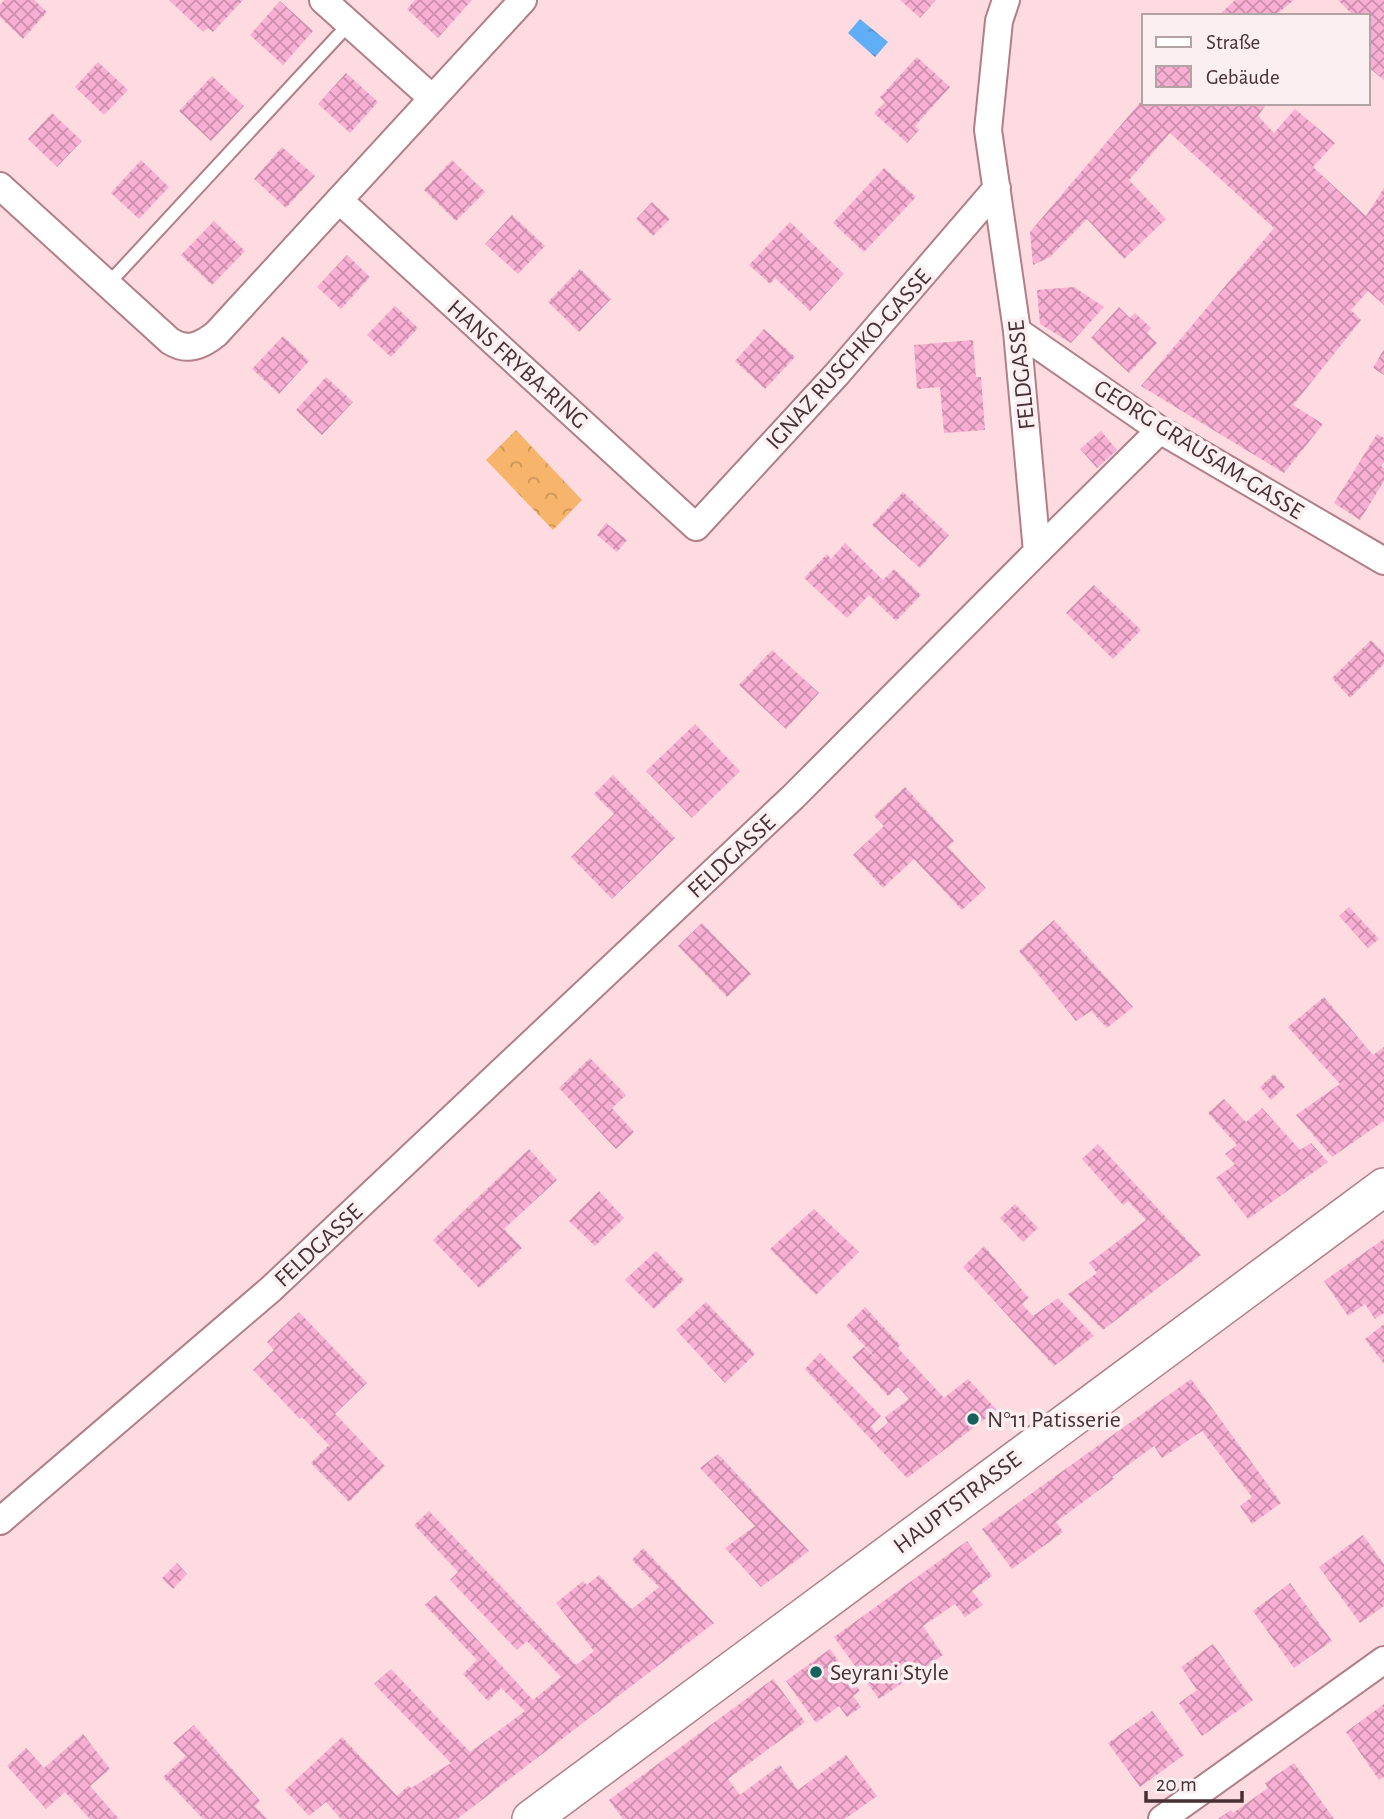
<svg xmlns="http://www.w3.org/2000/svg" width="1384" height="1819" font-family="'Alegreya Sans',sans-serif">
	<defs>
		<pattern id="park-crowns" width="20" height="18" patternUnits="userSpaceOnUse" patternTransform="scale(1.75)"><rect width="20" height="18" fill="#f7b56b"/><path d="M2 6a3 3 0 1 1 6 0M12 15a3 3 0 1 1 6 0" fill="none" stroke="#ca9459"/></pattern>
		<pattern id="water-ripples" width="26" height="14" patternUnits="userSpaceOnUse" patternTransform="scale(1.75)"><rect width="26" height="14" fill="#5faef6"/><path d="M2 4q2-2 4 0t4 0M15 11q2-2 4 0t4 0" fill="none" stroke="#508ec8"/></pattern>
		<pattern id="building-cross-hatch" width="8" height="8" patternUnits="userSpaceOnUse" patternTransform="scale(1.75)"><rect width="8" height="8" fill="#f9afd4"/><path d="M0 0l8 8M0 8l8-8" fill="none" stroke="#cb8fad"/></pattern>
	</defs>
	<rect width="100%" height="100%" fill="#fddbe0"/>
	<path fill="url(#park-crowns)" d="M516,430L582,500L553,530L486,460Z"/>
	<path fill="url(#water-ripples)" d="M860,19L888,42L875,57L848,33Z"/>
	<path fill="url(#building-cross-hatch)" d="M4,0H34L47,12L23,39L0,17V5Z
		M169,0H243L213,32L208,28L203,32Z
		M415,0H472L438,38L407,9Z
		M900,0H936L920,18Z
		M1235,0H1294L1274,16H1218Z
		M1338,0H1384V80L1368,67V16H1354Z
		M280,1L313,31L283,65L250,35Z
		M917,57L950,87L915,126L919,130L907,143L874,113L885,102L880,97Z
		M98,62L128,90L104,115L75,87Z
		M346,73L378,102L350,133L318,104Z
		M212,76L244,106L211,141L179,111Z
		M1144,98V103H1267L1258,116L1274,133L1295,109L1335,143L1313,167L1366,216L1384,188V305L1368,291L1351,310L1361,320L1293,405L1323,424L1284,473L1141,386L1274,228L1170,133L1129,180L1166,219L1124,259L1087,219L1050,257L1033,265L1030,232Z
		M52,113L82,141L57,167L28,139Z
		M282,147L315,176L286,208L254,179Z
		M141,160L169,187L139,219L111,193Z
		M452,160L485,192L456,221L424,190Z
		M884,168L916,197L864,252L833,223Z
		M652,202L670,219L653,236L636,219Z
		M512,215L545,246L518,274L485,244Z
		M214,221L245,251L212,285L181,255Z
		M790,222L844,274L810,311L775,278L770,284L749,265Z
		M347,255L370,277L341,309L317,287Z
		M580,269L611,299L579,332L548,302Z
		M1074,287L1104,307L1071,343L1040,324L1037,290Z
		M395,306L418,328L391,357L367,335Z
		M1119,307L1130,318L1135,313L1151,328L1147,333L1157,343L1129,373L1091,338Z
		M764,329L795,357L765,389L735,361Z
		M283,336L309,361L279,394L252,369Z
		M973,340L976,377H981L985,430L944,433L940,387L917,389L914,345Z
		M1384,349V375L1373,368Z
		M326,377L353,402L322,435L296,410Z
		M1101,431L1117,450L1097,468L1080,449Z
		M1377,434L1384,438V462L1381,466L1384,468V481L1360,520L1334,503Z
		M903,492L949,535L920,568L872,525Z
		M606,523L627,540L617,552L597,535Z
		M845,543L883,580L894,569L921,595L896,621L869,595L847,618L804,578L827,554L831,559Z
		M1094,585L1141,630L1113,659L1066,613Z
		M1371,640L1384,653V664L1350,698L1332,678Z
		M772,650L819,693L786,729L739,685Z
		M695,724L740,771L692,818L646,771Z
		M613,775L675,838L612,899L571,857L614,814L594,794Z
		M905,787L954,841L948,847L986,888L962,910L914,859L883,888L853,855L884,826L874,816Z
		M1349,907L1379,939L1368,948L1339,916Z
		M1054,920L1133,1007L1107,1028L1091,1011L1076,1021L1019,951Z
		M702,923L751,974L727,997L678,946Z
		M1324,997L1373,1055L1384,1047V1121L1332,1157L1296,1115L1340,1084L1288,1027Z
		M590,1058L626,1095L612,1108L634,1132L616,1149L559,1088Z
		M1274,1074L1285,1087L1271,1100L1260,1087Z
		M1224,1099L1246,1122L1262,1108L1300,1150L1311,1143L1328,1162L1248,1219L1216,1178L1235,1164L1225,1154L1237,1145L1208,1113Z
		M1098,1144L1201,1255L1103,1330L1068,1294L1097,1273L1089,1263L1146,1220L1128,1201L1123,1205L1082,1159Z
		M529,1149L557,1180L504,1229L522,1248L479,1288L433,1240Z
		M599,1191L624,1218L595,1246L569,1221Z
		M1015,1204L1038,1228L1023,1242L1000,1218Z
		M814,1209L859,1252L816,1295L770,1249Z
		M1384,1239V1313L1375,1319L1365,1304L1348,1316L1324,1281Z
		M984,1246L1029,1298L1022,1304L1033,1316L1058,1298L1094,1336L1054,1366L963,1267Z
		M656,1251L684,1280L654,1309L625,1280Z
		M706,1302L755,1354L725,1383L676,1330Z
		M865,1307L900,1345L898,1348L944,1398L968,1379L997,1410L907,1478L805,1369L820,1353L881,1416L871,1426L876,1433L888,1423L885,1417L909,1399L898,1387L888,1396L852,1357L864,1347L879,1361L846,1326Z
		M299,1312L367,1383L335,1414L385,1466L349,1502L311,1463L329,1445L302,1417L300,1419L253,1370L274,1350L267,1342Z
		M1384,1324V1364L1365,1339Z
		M1191,1379L1281,1503L1252,1524L1240,1506L1252,1497L1202,1431L1162,1458L1154,1446L1112,1477L1114,1479L1056,1522L1063,1532L1012,1569L982,1529Z
		M718,1454L809,1551L761,1587L725,1548L755,1526L700,1468Z
		M429,1511L576,1665L594,1651L556,1603L583,1581L587,1585L599,1575L632,1609L659,1587L632,1560L643,1548L714,1623L457,1819H341L326,1802L309,1816L285,1790L342,1737L397,1796L408,1786L411,1788L451,1763L374,1684L391,1669L470,1752L525,1711L501,1688L488,1701L463,1674L477,1660L425,1605L436,1595L533,1700L561,1677L527,1641L517,1650L450,1580L458,1572L414,1525Z
		M1363,1535L1384,1564V1606L1360,1623L1319,1567Z
		M967,1541L992,1576L972,1591L983,1605L965,1617L955,1604L923,1626L943,1655L879,1699L834,1637Z
		M177,1563L187,1574L173,1589L162,1578Z
		M1290,1583L1332,1641L1294,1668L1253,1611Z
		M1213,1644L1253,1700L1202,1736L1179,1703L1197,1690L1181,1667Z
		M830,1649L860,1691L853,1696L861,1707L847,1717L839,1706L816,1723L786,1681Z
		M773,1679L805,1722L728,1779L740,1795L780,1765L798,1790L846,1755L877,1796L845,1819H623L609,1800Z
		M1384,1704V1777L1379,1780L1346,1732Z
		M1152,1711L1184,1755L1140,1787L1108,1743Z
		M194,1725L260,1801L255,1806L267,1819H203L163,1777L186,1756L173,1743Z
		M83,1734L110,1769L90,1786L119,1819H90L65,1792L46,1809L7,1766L26,1748L44,1768Z
		M1294,1763L1334,1819H1218L1231,1810L1233,1813L1268,1788L1265,1783Z"/>
	<g fill="none" stroke-linecap="round" stroke-linejoin="round">
		<defs>
			<path id="lane" d="M108,284L349,24"/>
			<path id="street" d="M323,0L432,98
				M0,186L170,341C187,352 201,346 216,334L523,0
				M339,200L696,527L837,374L997,188
				M1017,331L1160,430L1384,561
				M1037,552L1160,430
				M0,1521L271,1289L793,797L1037,552L1017,331L988,130L999,21L1006,0
				M1162,1819L1384,1660"/>
			<path id="secondary" d="M531,1819L1384,1187"/>
		</defs>
		<use href="#lane" stroke="#b27f88" stroke-width="16"/>
		<use href="#street" stroke="#b27f88" stroke-width="30"/>
		<use href="#secondary" stroke="#b27f88" stroke-width="40"/>
		<use href="#lane" stroke="#fff" stroke-width="12"/>
		<use href="#street" stroke="#fff" stroke-width="26"/>
		<use href="#secondary" stroke="#fff" stroke-width="37"/>
	</g>
	<g fill="#16635e" stroke="#fbeff1" stroke-width="2.5">
		<circle cx="973" cy="1419" r="7"/>
		<circle cx="816" cy="1672" r="7"/>
	</g>
	<g text-anchor="middle" stroke-width="7" stroke-linejoin="round" paint-order="stroke">
		<g font-size="24" fill="#463134" stroke="#fbeff1">
			<text transform="translate(848 359) rotate(-48)" y="8">IGNAZ RUSCHKO-GASSE</text>
			<text transform="translate(518 364) rotate(42)" y="8">HANS FRYBA-RING</text>
			<text transform="translate(1021 375) rotate(-96)" y="8">FELDGASSE</text>
			<text transform="translate(1199 449) rotate(32)" y="8">GEORG GRAUSAM-GASSE</text>
			<text transform="translate(731 856) rotate(-43)" y="8">FELDGASSE</text>
			<text transform="translate(318 1245) rotate(-43)" y="8">FELDGASSE</text>
			<text transform="translate(957 1502) rotate(-37)" y="8">HAUPTSTRASSE</text>
		</g>
		<g font-size="24" fill="#463134" stroke="#fbeff1" text-anchor="start">
			<text x="987" y="1427">N°11 Patisserie</text>
			<text x="830" y="1680">Seyrani Style</text>
		</g>
	</g>
	<rect x="1142" y="14" width="228" height="91" fill="#fbeff1" stroke="#b3a3a5" stroke-width="2"/>
	<rect x="1156" y="37" width="35" height="10" fill="#ffffff" stroke="#b3a3a5" stroke-width="2"/>
	<text x="1206" y="49" font-size="21" fill="#463134">Straße</text>
	<rect x="1156" y="66" width="35" height="21" fill="url(#building-cross-hatch)" stroke="#b3a3a5" stroke-width="2"/>
	<text x="1206" y="84" font-size="21" fill="#463134">Gebäude</text>
	<path d="M1146 1791v10h96v-10" fill="none" stroke="#463134" stroke-width="3.5"/>
	<text x="1156" y="1791" font-size="21" fill="#463134" stroke="#fbeff1" stroke-width="5" paint-order="stroke">20 m</text>
</svg>
